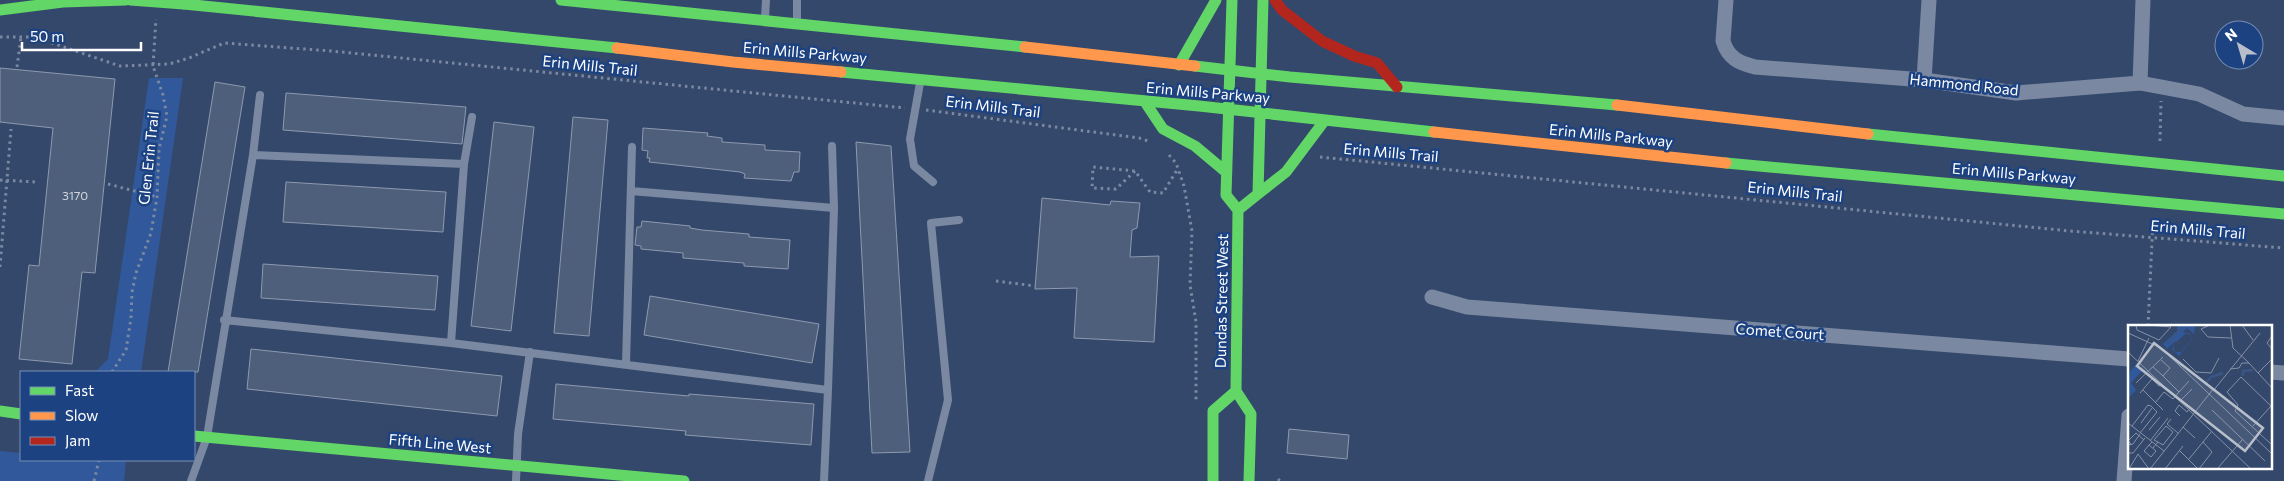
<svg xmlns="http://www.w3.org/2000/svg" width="2284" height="481" font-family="Commissioner,sans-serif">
	<rect width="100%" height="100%" fill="#34486b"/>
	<path fill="#31589a" d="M149,78H183L141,372H95L108,359Z
		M0,451L21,453V460L126,461L124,481H0Z"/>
	<path fill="#4e5f7b" stroke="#8d9aaf" d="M0,68L115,79L95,273L82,272L72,364L19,359L29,265L39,266L53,128L0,122Z
		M215,82L245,87L198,372H168Z
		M286,93L466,107L462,144L283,130Z
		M573,117L608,120L589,336L554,333Z
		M494,122L534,127L511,331L471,326Z
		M643,128L708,133L707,136L722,138V142L765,145V150L800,152L799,172H794L791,181L744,178L745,174L740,172L649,162L650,158H647L648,151L642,150Z
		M856,142L891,146L910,452L872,453Z
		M286,182L446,192L443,232L283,222Z
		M1042,198L1110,205L1111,201L1140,203L1137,228L1132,230L1130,257L1159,256L1154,342L1074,338L1077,288L1035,289Z
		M642,221L690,226V228L702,230L749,234V237L790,240L788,269L744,266V263L683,258V253L641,249V246L635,245L637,227H641Z
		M263,264L438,276L435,310L261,298Z
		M650,296L819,324L812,363L644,335Z
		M251,349L502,376L497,416L247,389Z
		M556,384L689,396V394L814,404L811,445L685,435L686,431L553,419Z
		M1289,429L1349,435L1347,459L1287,453Z"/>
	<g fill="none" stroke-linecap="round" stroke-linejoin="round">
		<path stroke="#7a89a1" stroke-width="3" stroke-dasharray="2.5 4" stroke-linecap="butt" d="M0,37H29L46,41L120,66L169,64L189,58L224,43L331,51L905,108
			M17,67L21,37
			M926,110L1139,138L1148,141
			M2160,141L2161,101
			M1169,155L1176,163L1184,186L1192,231L1190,285L1196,322V402
			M1320,157L2070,231L2284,248
			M1135,171L1116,189L1092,188L1093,167L1135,171L1150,192L1163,193L1177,170
			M0,180L36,182
			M108,184L157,197
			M0,267L11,129
			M996,281L1035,286
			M2148,326L2153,220
			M112,372L126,350L131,318L132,292L136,273L151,233L157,197L159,149L167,116L163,95L153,66L156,19
			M1278,479L1280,481
			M94,481L99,460"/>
		<path stroke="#7a89a1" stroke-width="8" d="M797,0V21
			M765,18L766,0
			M920,83L910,139L914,166L933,182
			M464,164L472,117
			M631,191L834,208
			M224,320L451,343L464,164L253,155
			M451,343L828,390L834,208L832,146
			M626,364L632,147
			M191,481L207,437L253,155L260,95
			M516,481L518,434L530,352
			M824,481L828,390
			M928,481L948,400L931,223L959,220"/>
		<path stroke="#7a89a1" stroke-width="15" d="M1726,0L1723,41C1728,58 1739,63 1755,67L1924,80L2016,93L2140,83L2199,94L2243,114L2284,118
			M1924,80L1929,0
			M2140,83L2143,0
			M1432,297L1467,307L2129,359
			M2270,372L2284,373
			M2124,481L2129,416"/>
		<path stroke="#63d668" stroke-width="11" d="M561,0L1025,47
			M1232,0L1226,195L1238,210L1236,391L1251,414L1249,481
			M184,4L617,48
			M0,10L63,2L126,0
			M1179,65L1216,0
			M1195,66L1290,77L1617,105
			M841,72L1199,106L1434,132
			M1145,102L1163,129L1195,146L1226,172
			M1868,134L2284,176
			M1726,163L2284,214
			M1258,194L1286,172L1325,120
			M1238,210L1258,194L1263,0
			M0,411L21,414
			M194,436L684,481
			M1213,481V411L1236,391"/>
		<path stroke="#ff974d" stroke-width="11" d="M1025,47L1195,66
			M617,48L733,62L841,72
			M1617,105L1868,134
			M1434,132L1726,163"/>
		<path stroke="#b3261e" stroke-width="11" d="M1275,0L1282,10L1322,41L1354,56L1377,63L1397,87"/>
		<path stroke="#63d668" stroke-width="11" d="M130,0L184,4"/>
	</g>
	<g text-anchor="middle" stroke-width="5" stroke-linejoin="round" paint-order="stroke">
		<g font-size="12" fill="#d3d7de">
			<text x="75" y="200">3170</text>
		</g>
		<g font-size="15" fill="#fff" stroke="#1d4282">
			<text transform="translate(805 53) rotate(5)" y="5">Erin Mills Parkway</text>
			<text transform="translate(590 66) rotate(6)" y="5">Erin Mills Trail</text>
			<text transform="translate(1964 85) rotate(6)" y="5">Hammond Road</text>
			<text transform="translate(1208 93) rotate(5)" y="5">Erin Mills Parkway</text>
			<text transform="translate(993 107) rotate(7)" y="5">Erin Mills Trail</text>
			<text transform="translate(1611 136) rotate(6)" y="5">Erin Mills Parkway</text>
			<text transform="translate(1391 153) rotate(5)" y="5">Erin Mills Trail</text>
			<text transform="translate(149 158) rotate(-84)" y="5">Glen Erin Trail</text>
			<text transform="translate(2014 174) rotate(5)" y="5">Erin Mills Parkway</text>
			<text transform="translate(1795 192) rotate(6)" y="5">Erin Mills Trail</text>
			<text transform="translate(2198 230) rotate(5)" y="5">Erin Mills Trail</text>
			<text transform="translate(1222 301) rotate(-89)" y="5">Dundas Street West</text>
			<text transform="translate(1780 332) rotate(4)" y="5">Comet Court</text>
			<text transform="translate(440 444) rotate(5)" y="5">Fifth Line West</text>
		</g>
	</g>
	<g transform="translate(2128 325)">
		<rect width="144" height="144" fill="#34486b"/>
		<path d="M49,0H67L66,9L59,3L55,7L61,8L64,14L51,31L44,24L48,15L39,24L35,19L49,6ZM58,8L63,11V15L53,27H47L45,20ZM9,38L15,45L3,58L8,65L0,74V49Z" fill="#31589a" fill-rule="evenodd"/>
		<path fill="none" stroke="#3a5684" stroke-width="2.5" d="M40,18L56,0M115,51V46L125,45M78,58L83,52L95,48"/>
		<path fill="none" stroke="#8591a6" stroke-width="1" d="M8,0L9,5L31,15L43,2L20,0M82,0L73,4L80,12L103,13M102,0L105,23L120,37M114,0L125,15M0,8L33,23L144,129M144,11L139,18L144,24M0,27L123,144M55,34L68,47L83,48L91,33M10,36L21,13M120,37L144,63M25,42L35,51L42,43L33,35M102,44L111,43L114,38H121M130,48L144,34M35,51L51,67L61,56M8,58L35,32M15,65L35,85M85,66L132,8M12,68L24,54L31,61L34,59M52,76L64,64M27,78L36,67L45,74L51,67M144,82L113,52L99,67L110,80L107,86L144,120M84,85L137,136M52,91L47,86L51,80L59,87L61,84M43,94L39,99L50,108M0,98L36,126M13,98L24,83M4,101L20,80L23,81L29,87L12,108M125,101L143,81M55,102L67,113M21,105L32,92M22,116L40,93M0,120L5,119L12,109M4,120L0,116L8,108L16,115M21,120L28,126L23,132L16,126L21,120L24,117M25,123L30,117L35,120L45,107L38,101L26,115L30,117M52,126L70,144M0,128H5L17,113M61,134L84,106M1,144L10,129L21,144M22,144L86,63M37,144L55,121M71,144L84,127L75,117M89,144L115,114"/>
		<path fill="#b8bfcb" fill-opacity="0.15" stroke="#b8bfcb" stroke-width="2.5" d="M26,18L135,103L117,126L9,41Z"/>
		<rect width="144" height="144" fill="none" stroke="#fff" stroke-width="2.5"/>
	</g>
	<rect x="20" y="371" width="175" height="90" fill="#1d4282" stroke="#778eb4"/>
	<rect x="30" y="387" width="25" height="8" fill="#63d668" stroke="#778eb4"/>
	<text x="65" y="396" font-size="15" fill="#ffffff">Fast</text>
	<rect x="30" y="412" width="25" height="8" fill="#ff974d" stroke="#778eb4"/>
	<text x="65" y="421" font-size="15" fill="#ffffff">Slow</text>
	<rect x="30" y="437" width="25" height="8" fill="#b3261e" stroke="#778eb4"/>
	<text x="65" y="446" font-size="15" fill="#ffffff">Jam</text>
	<g transform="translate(2239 45) rotate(322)"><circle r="24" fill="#1d4282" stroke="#778eb4"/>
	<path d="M0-4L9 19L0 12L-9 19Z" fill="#b8bfcb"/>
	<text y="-8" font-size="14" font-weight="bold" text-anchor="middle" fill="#ffffff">N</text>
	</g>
	<path d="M22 42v8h119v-8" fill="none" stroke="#ffffff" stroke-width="2.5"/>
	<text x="30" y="42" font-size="15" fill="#ffffff" stroke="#1d4282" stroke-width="4" paint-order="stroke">50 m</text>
</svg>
